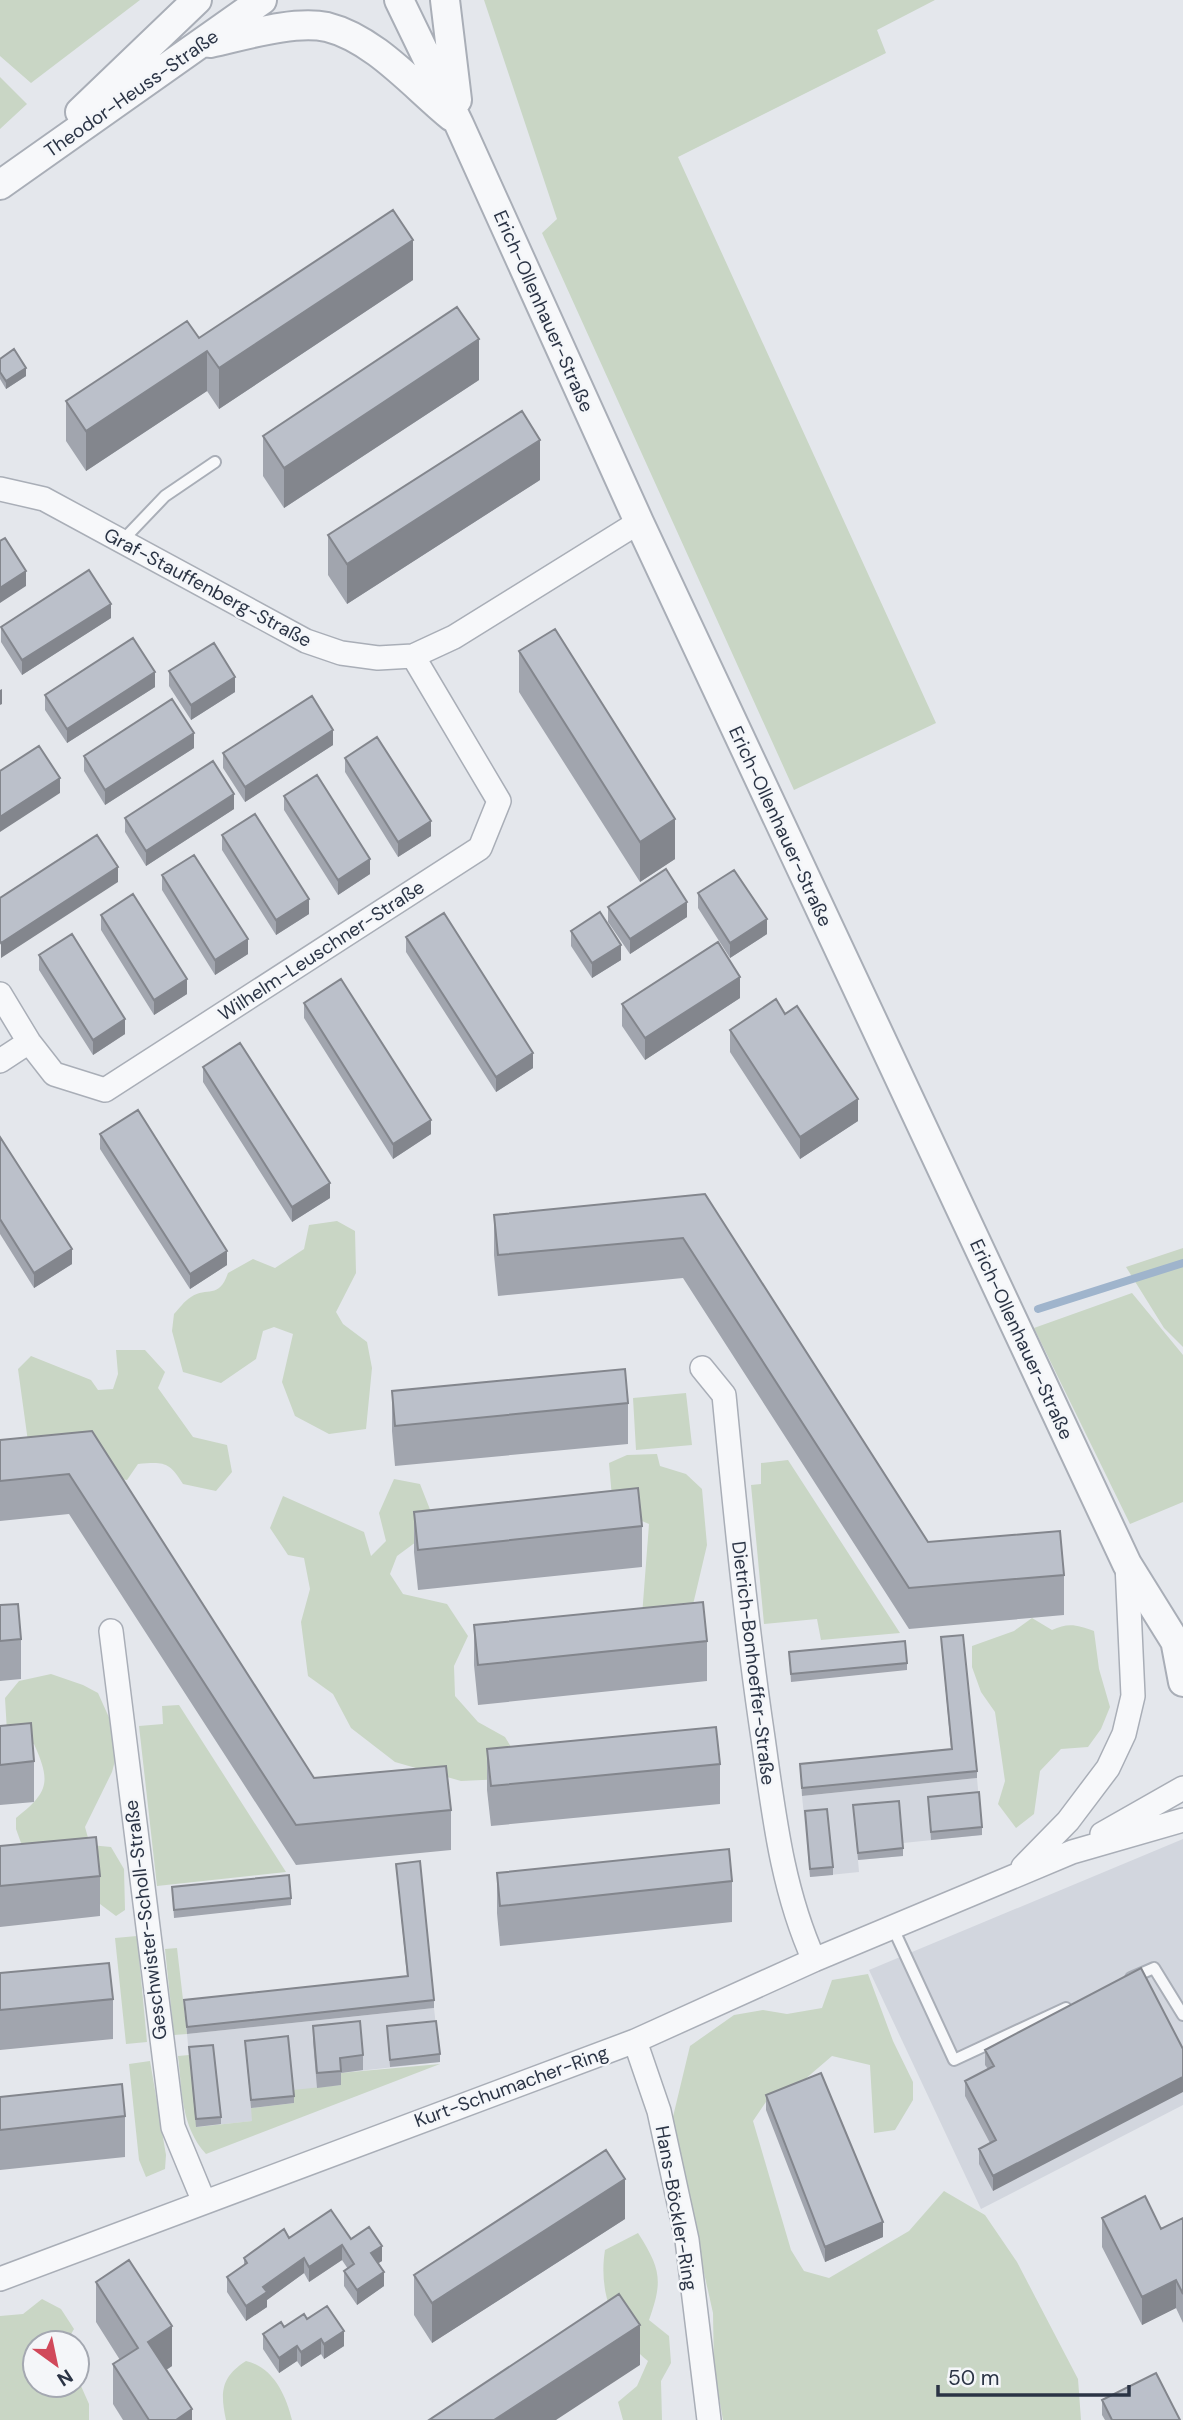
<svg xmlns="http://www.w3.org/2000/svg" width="1183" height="2420" font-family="'DM Sans',sans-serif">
	<rect width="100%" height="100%" fill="#e4e7ec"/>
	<path fill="#d2d6de" d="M977,1778L982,1835L903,1843V1856L858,1860L859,1872L810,1877L802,1796Z
		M1183,1839V2105L981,2209L869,1970Z
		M434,2008L440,2062L340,2073L341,2085L294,2103L252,2108L253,2121L196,2127L187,2034Z"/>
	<path fill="#c9d6c5" d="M0,0H140L31,83L0,56Z
		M484,0H935L877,30L886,53L678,157L936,723L794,790L542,233L557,219Z
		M0,77L27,104L0,129Z
		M337,1221L355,1231L356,1273L336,1312L343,1324L367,1342L372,1368L366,1429L329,1434L295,1416L282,1382L293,1334L274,1327L263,1331L256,1359L221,1383L183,1372L172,1331L174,1314C179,1309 184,1301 191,1297C207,1286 219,1300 228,1273L253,1259L275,1268L304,1249L309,1225Z
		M1183,1248V1347L1164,1328L1126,1267Z
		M1132,1293L1183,1355V1502L1130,1524L1034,1328Z
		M116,1350H145L165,1372L158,1388L193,1437L227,1445L232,1472L216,1491L183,1484C169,1461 163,1462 138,1464L127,1480L101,1477L29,1449L18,1369L31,1356L91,1380L98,1390L113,1389L118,1374Z
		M686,1393L692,1445L636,1450L633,1398Z
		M657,1454L660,1466L686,1474L702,1489L707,1545L688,1626L642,1616L649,1524L613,1509L609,1463L627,1455Z
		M788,1460L900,1633L821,1640L817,1619L764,1624L751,1485L761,1484V1463Z
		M394,1479L420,1484L431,1512L420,1539L397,1556L390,1574L403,1594L447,1604L468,1636L454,1666L455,1696L478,1722L505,1737L522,1765L504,1779L461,1781L395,1762L351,1728L333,1694L308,1676L301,1622L310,1589L304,1558L288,1555L270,1528L283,1496L364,1532L371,1556L386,1541L379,1513Z
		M1032,1618L1052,1630C1068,1622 1078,1625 1094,1631L1099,1669L1110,1707L1101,1729L1088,1747L1061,1749L1040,1771L1034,1814L1016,1828L998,1804L1005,1781L995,1712L981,1692L972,1667V1646L1014,1631Z
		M51,1674L83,1685L98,1693L120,1742L112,1772L85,1827L90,1845L111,1847L124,1869L125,1910L116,1916L100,1904L94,1877L25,1854L16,1829V1818C49,1792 51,1782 34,1744H15L7,1732L5,1698L19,1681Z
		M179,1705L286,1872L157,1886L139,1726L163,1724L162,1706Z
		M137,1936L147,2042L126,2044L115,1938Z
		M177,1948L187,2034L174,2035L165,1949Z
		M868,1974L893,2041L913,2082V2100L895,2130L874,2133L870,2065L832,2056L804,2080L770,2096L753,2121L791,2250L804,2271L829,2278L909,2231L944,2191L985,2215L1017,2262L1078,2379L1081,2420H723L714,2370L713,2313L671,2125L690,2046L734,2015L763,2010L787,2014L822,2008L832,1980Z
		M189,2055L197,2127L252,2121L251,2108L294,2103L293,2090L341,2085L340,2073L440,2064L206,2154C181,2127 182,2090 178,2056Z
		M150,2061L166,2155L165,2169L146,2177L139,2160L129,2064Z
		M638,2233C661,2269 663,2281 649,2320L669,2336L671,2363L661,2381L662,2420H623L618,2402L637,2386L648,2361C614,2333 598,2294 605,2250Z
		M42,2299L61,2309L74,2329L66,2343H35V2385H77V2377L89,2404V2420H0V2316L23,2314Z
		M246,2361C273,2367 286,2395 292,2420H226C220,2392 221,2377 246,2361Z"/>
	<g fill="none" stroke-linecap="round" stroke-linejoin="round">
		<path stroke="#9fb4cc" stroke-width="8" d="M1038,1309L1183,1263"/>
		<defs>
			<path id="service" d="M122,541L165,496L215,462
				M892,1926L954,2060L1066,2008
				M1131,1978L1154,1968L1183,2015"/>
			<path id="minor" d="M0,489L44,499L306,641L341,653L378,658L413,656L454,637L639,522
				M0,994L29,1042L54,1074L105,1090L480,848L499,801L413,656
				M0,1061L29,1042
				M702,1368L724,1395C735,1509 746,1624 763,1738C774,1815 782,1889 814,1960
				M111,1631L173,2127L204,2202
				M1102,1834L1183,1788
				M1023,1867L1068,1821L1108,1768L1124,1734L1133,1696L1127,1564
				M635,2041L659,2111L687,2240L709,2420
				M0,2279L635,2041L814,1960L1072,1852L1183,1820"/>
			<path id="tertiary" d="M399,0L459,124L639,522L1127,1564L1183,1654
				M445,0L457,100
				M210,43C243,36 293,20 327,27C375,39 414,86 452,117
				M80,112L197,0
				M0,185L262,0
				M1176,1645L1183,1682"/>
		</defs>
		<use href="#service" stroke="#a9aeb7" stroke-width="14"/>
		<use href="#minor" stroke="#a9aeb7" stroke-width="26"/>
		<use href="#tertiary" stroke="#a9aeb7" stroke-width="32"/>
		<use href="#service" stroke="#f7f8fa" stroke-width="10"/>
		<use href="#minor" stroke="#f7f8fa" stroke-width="23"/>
		<use href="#tertiary" stroke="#f7f8fa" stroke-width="28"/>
	</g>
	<path fill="#a1a5ae" d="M413,280L219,409L207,391L86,471L66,441V401L199,338Z
		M0,359L26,376L6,389L0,379Z
		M479,380L284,508L263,476V436Z
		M540,480L347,604L328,575V535Z
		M111,618L22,675L1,642V627Z
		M519,651L675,859L640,882L519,692Z
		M169,671L235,692L191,720L169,686Z
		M155,687L67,743L45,710V695Z
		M333,745L245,802L223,768V753Z
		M194,748L105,805L84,771V756Z
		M345,758L431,836L398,857L345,772Z
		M284,796L370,874L338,895L284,810Z
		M234,809L146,866L125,832V818Z
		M222,835L309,914L276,935L222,850Z
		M162,875L248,954L215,975L162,890Z
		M698,893L767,934L730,958L698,908Z
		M608,907L687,917L630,954L608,922Z
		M101,915L187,994L154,1015L101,930Z
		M571,931L621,960L592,978L571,946Z
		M406,937L533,1068L496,1092L406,952Z
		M39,955L125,1034L93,1055L39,970Z
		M740,998L645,1060L622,1026V1004Z
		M304,1003L431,1134L393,1159L304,1018Z
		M730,1030L858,1121L800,1159L730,1052Z
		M203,1067L330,1198L292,1222L203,1082Z
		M100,1134L227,1265L190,1289L100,1149Z
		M0,1137L72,1264L34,1288L0,1234Z
		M705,1194L928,1542L1064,1575V1615L909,1629L683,1278L498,1296L494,1255V1215Z
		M392,1391L628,1403V1444L395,1466L392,1431Z
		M92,1431L314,1778L451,1810V1850L296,1865L69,1514L0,1521V1440Z
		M414,1512L642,1526V1567L418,1590L414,1552Z
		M0,1605L21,1639V1679L0,1681Z
		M474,1625L707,1641V1681L478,1705L474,1665Z
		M941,1637L977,1771V1778L802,1796L800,1764L951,1749Z
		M789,1652L907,1663V1670L791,1682Z
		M0,1726L34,1761V1802L0,1805Z
		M487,1749L720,1764V1804L491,1826L487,1790Z
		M928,1797L982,1827V1835L931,1840Z
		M853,1805L903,1848V1856L858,1860Z
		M805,1811L833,1867V1875L810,1877Z
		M0,1846L100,1876V1916L0,1927Z
		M396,1864L434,2000V2008L187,2034L184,2000L407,1976Z
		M497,1873L732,1881V1922L500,1946L497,1913Z
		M172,1887L291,1898V1905L174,1918Z
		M1141,1968L993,2191L979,2164V2149L990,2143L965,2096V2081L988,2069L985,2065V2050Z
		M0,1973L113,1999V2039L0,2050Z
		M313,2026L363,2055V2070L341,2073V2085L317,2088L313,2041Z
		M387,2026L440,2054V2062L390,2067Z
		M245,2041L294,2096V2103L251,2108Z
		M189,2047L221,2117V2124L196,2127Z
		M766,2095L883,2237L825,2262L766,2110Z
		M0,2097L125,2116V2157L0,2170Z
		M1102,2218L1161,2229L1183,2218V2323L1176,2308L1142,2325L1102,2247Z
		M625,2219L432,2343L414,2315V2275Z
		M289,2238L351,2239L382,2261L378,2263L384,2286L357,2305L344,2286V2271L348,2269L342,2260L309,2282L304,2273L267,2300V2307L246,2321L227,2292V2277L244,2265V2258Z
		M96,2282L172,2366L166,2370L192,2420H123L113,2404V2364L120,2360L96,2322Z
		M307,2319L344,2346L324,2359L321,2354L301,2367L297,2361L279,2373L263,2349V2334Z
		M1102,2400L1180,2420H1105L1102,2415Z"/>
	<path fill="#83868d" d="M413,240V280L219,409V368Z
		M479,339V380L284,508V468Z
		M207,351V391L86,471V431Z
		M26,368V376L6,389V381Z
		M540,440V480L347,604V564Z
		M26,571V586L0,603V588Z
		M111,604V618L22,675V660Z
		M155,672V687L67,743V729Z
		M235,677V692L191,720V705Z
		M2,689V704L0,705V690Z
		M333,730V745L245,802V787Z
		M194,733V748L105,805V790Z
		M60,778V793L0,832V817Z
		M234,794V809L146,866V851Z
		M675,819V859L640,882V842Z
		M431,821V836L398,857V842Z
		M370,859V874L338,895V880Z
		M118,867V882L1,958V943Z
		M309,899V914L276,935V920Z
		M687,902V917L630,954V939Z
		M767,919V934L730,958V943Z
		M248,939V954L215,975V960Z
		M621,945V960L592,978V963Z
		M740,977V998L645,1060V1038Z
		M187,979V994L154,1015V1000Z
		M125,1019V1034L93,1055V1040Z
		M533,1053V1068L496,1092V1077Z
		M858,1099V1121L800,1159V1137Z
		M431,1120V1134L393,1159V1144Z
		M330,1183V1198L292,1222V1207Z
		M72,1249V1264L34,1288V1273Z
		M227,1251V1265L190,1289V1274Z
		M1183,2077V2092L993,2191V2176Z
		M625,2179V2219L432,2343V2303Z
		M883,2222V2237L825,2262V2247Z
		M342,2245V2260L309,2282V2267Z
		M382,2246V2261L371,2268V2253Z
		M304,2258V2273L267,2300V2307L246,2321V2306L263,2287Z
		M384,2272V2286L357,2305V2290Z
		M1176,2280V2308L1142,2325V2297Z
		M640,2325V2365L556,2420H494Z
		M172,2326V2366L148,2382V2342Z
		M344,2331V2346L324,2359V2344Z
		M321,2339V2354L301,2367V2352Z
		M297,2346V2361L279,2373V2358Z
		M192,2409V2420H176Z"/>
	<path fill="#bbc0ca" stroke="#83868d" stroke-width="2" d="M393,210L413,240L219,368L207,351L86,431L66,401L187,321L199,338Z
		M457,307L479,339L284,468L263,436Z
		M14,349L26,368L6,381L0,372V359Z
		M522,411L540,440L347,564L328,535Z
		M5,538L26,571L0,588V541Z
		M89,570L111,604L22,660L1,627Z
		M555,629L675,819L640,842L519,651Z
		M133,638L155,672L67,729L45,695Z
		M214,643L235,677L191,705L169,671Z
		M312,696L333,730L245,787L223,753Z
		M172,699L194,733L105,790L84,756Z
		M377,737L431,821L398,842L345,758Z
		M39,746L60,778L0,817V771Z
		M213,761L234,794L146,851L125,818Z
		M317,775L370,859L338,880L284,796Z
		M255,814L309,899L276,920L222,835Z
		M97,835L118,867L1,943L0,941V898Z
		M194,855L248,939L215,960L162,875Z
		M666,869L687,902L630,939L608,907Z
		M734,870L767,919L730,943L698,893Z
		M133,894L187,979L154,1000L101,915Z
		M600,912L621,945L592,963L571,931Z
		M444,913L533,1053L496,1077L406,937Z
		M72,934L125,1019L93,1040L39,955Z
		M718,942L740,977L645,1038L622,1004Z
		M341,979L431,1120L393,1144L304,1003Z
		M776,999L785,1014L797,1006L858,1099L800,1137L730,1030Z
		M240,1043L330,1183L292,1207L203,1067Z
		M138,1110L227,1251L190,1274L100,1134Z
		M0,1137L72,1249L34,1273L0,1219Z
		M705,1194L928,1542L1060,1531L1064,1575L909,1588L683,1238L498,1255L494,1215Z
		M625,1369L628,1403L395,1426L392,1391Z
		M92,1431L314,1778L446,1766L451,1810L296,1825L69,1474L0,1481V1440Z
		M638,1488L642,1526L418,1550L414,1512Z
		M703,1602L707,1641L478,1665L474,1625Z
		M18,1604L21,1639L0,1641V1605Z
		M963,1635L977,1771L802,1788L800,1764L952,1749L941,1637Z
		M905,1641L907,1663L791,1674L789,1652Z
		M31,1723L34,1761L0,1765V1726Z
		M716,1727L720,1764L491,1786L487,1749Z
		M979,1792L982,1827L931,1832L928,1797Z
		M899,1801L903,1848L858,1853L853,1805Z
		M827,1809L833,1867L810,1869L805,1811Z
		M96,1837L100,1876L0,1886V1846Z
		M729,1849L732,1881L500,1906L497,1873Z
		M420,1861L434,2000L187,2027L184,2000L408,1976L396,1864Z
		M289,1875L291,1898L174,1910L172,1887Z
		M109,1963L113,1999L0,2010V1973Z
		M1141,1968L1183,2049V2077L993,2176L979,2149L996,2140L965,2081L994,2066L985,2050Z
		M360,2021L363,2055L340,2058L341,2071L317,2073L313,2026Z
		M436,2021L440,2054L390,2060L387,2026Z
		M288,2036L294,2096L251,2100L245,2041Z
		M213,2045L221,2117L196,2119L189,2047Z
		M821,2073L883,2222L825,2247L766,2095Z
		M122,2084L125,2116L0,2130V2097Z
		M606,2150L625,2179L432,2303L414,2275Z
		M1145,2196L1161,2229L1183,2218V2294L1176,2280L1142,2297L1102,2218Z
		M331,2210L351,2239L369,2227L382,2246L371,2253L384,2272L357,2290L344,2271L354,2264L342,2245L309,2267L304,2258L263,2287L267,2292L246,2306L227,2277L247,2263L244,2258L284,2229L289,2238Z
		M129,2260L172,2326L148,2342L192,2409L176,2420H149L113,2364L138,2348L96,2282Z
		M619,2294L640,2325L494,2420H429Z
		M327,2306L344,2331L324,2344L321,2339L301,2352L297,2346L279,2358L263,2334L281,2322L284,2327L304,2314L307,2319Z
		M1156,2373L1180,2420H1112L1102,2400Z"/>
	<g text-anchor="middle" stroke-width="5" stroke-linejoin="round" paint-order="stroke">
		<g font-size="19" fill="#2b3445" stroke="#f4f6f9">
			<text transform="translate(131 93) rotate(-35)" y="7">Theodor-Heuss-Straße</text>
			<text transform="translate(544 311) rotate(66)" y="7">Erich-Ollenhauer-Straße</text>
			<text transform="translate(208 587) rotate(28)" y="7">Graf-Stauffenberg-Straße</text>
			<text transform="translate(781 826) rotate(65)" y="7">Erich-Ollenhauer-Straße</text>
			<text transform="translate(321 950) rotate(-33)" y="7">Wilhelm-Leuschner-Straße</text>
			<text transform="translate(1022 1339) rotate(65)" y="7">Erich-Ollenhauer-Straße</text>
			<text transform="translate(754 1663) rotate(83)" y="7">Dietrich-Bonhoeffer-Straße</text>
			<text transform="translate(145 1920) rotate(-97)" y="7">Geschwister-Scholl-Straße</text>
			<text transform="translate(511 2086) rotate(-20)" y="7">Kurt-Schumacher-Ring</text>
			<text transform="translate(677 2208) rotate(80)" y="7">Hans-Böckler-Ring</text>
		</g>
	</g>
	<g transform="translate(56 2364) rotate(147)"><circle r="33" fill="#f4f6f9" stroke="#a4a8b1" stroke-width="2"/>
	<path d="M0-5L12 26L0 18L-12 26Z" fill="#d1495b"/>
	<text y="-10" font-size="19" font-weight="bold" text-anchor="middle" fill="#2b3445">N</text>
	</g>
	<path d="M938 2385v10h191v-10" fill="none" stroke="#2b3445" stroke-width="3.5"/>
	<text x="948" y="2385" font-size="21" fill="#2b3445" stroke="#f4f6f9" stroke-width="5" paint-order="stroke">50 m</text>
</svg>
